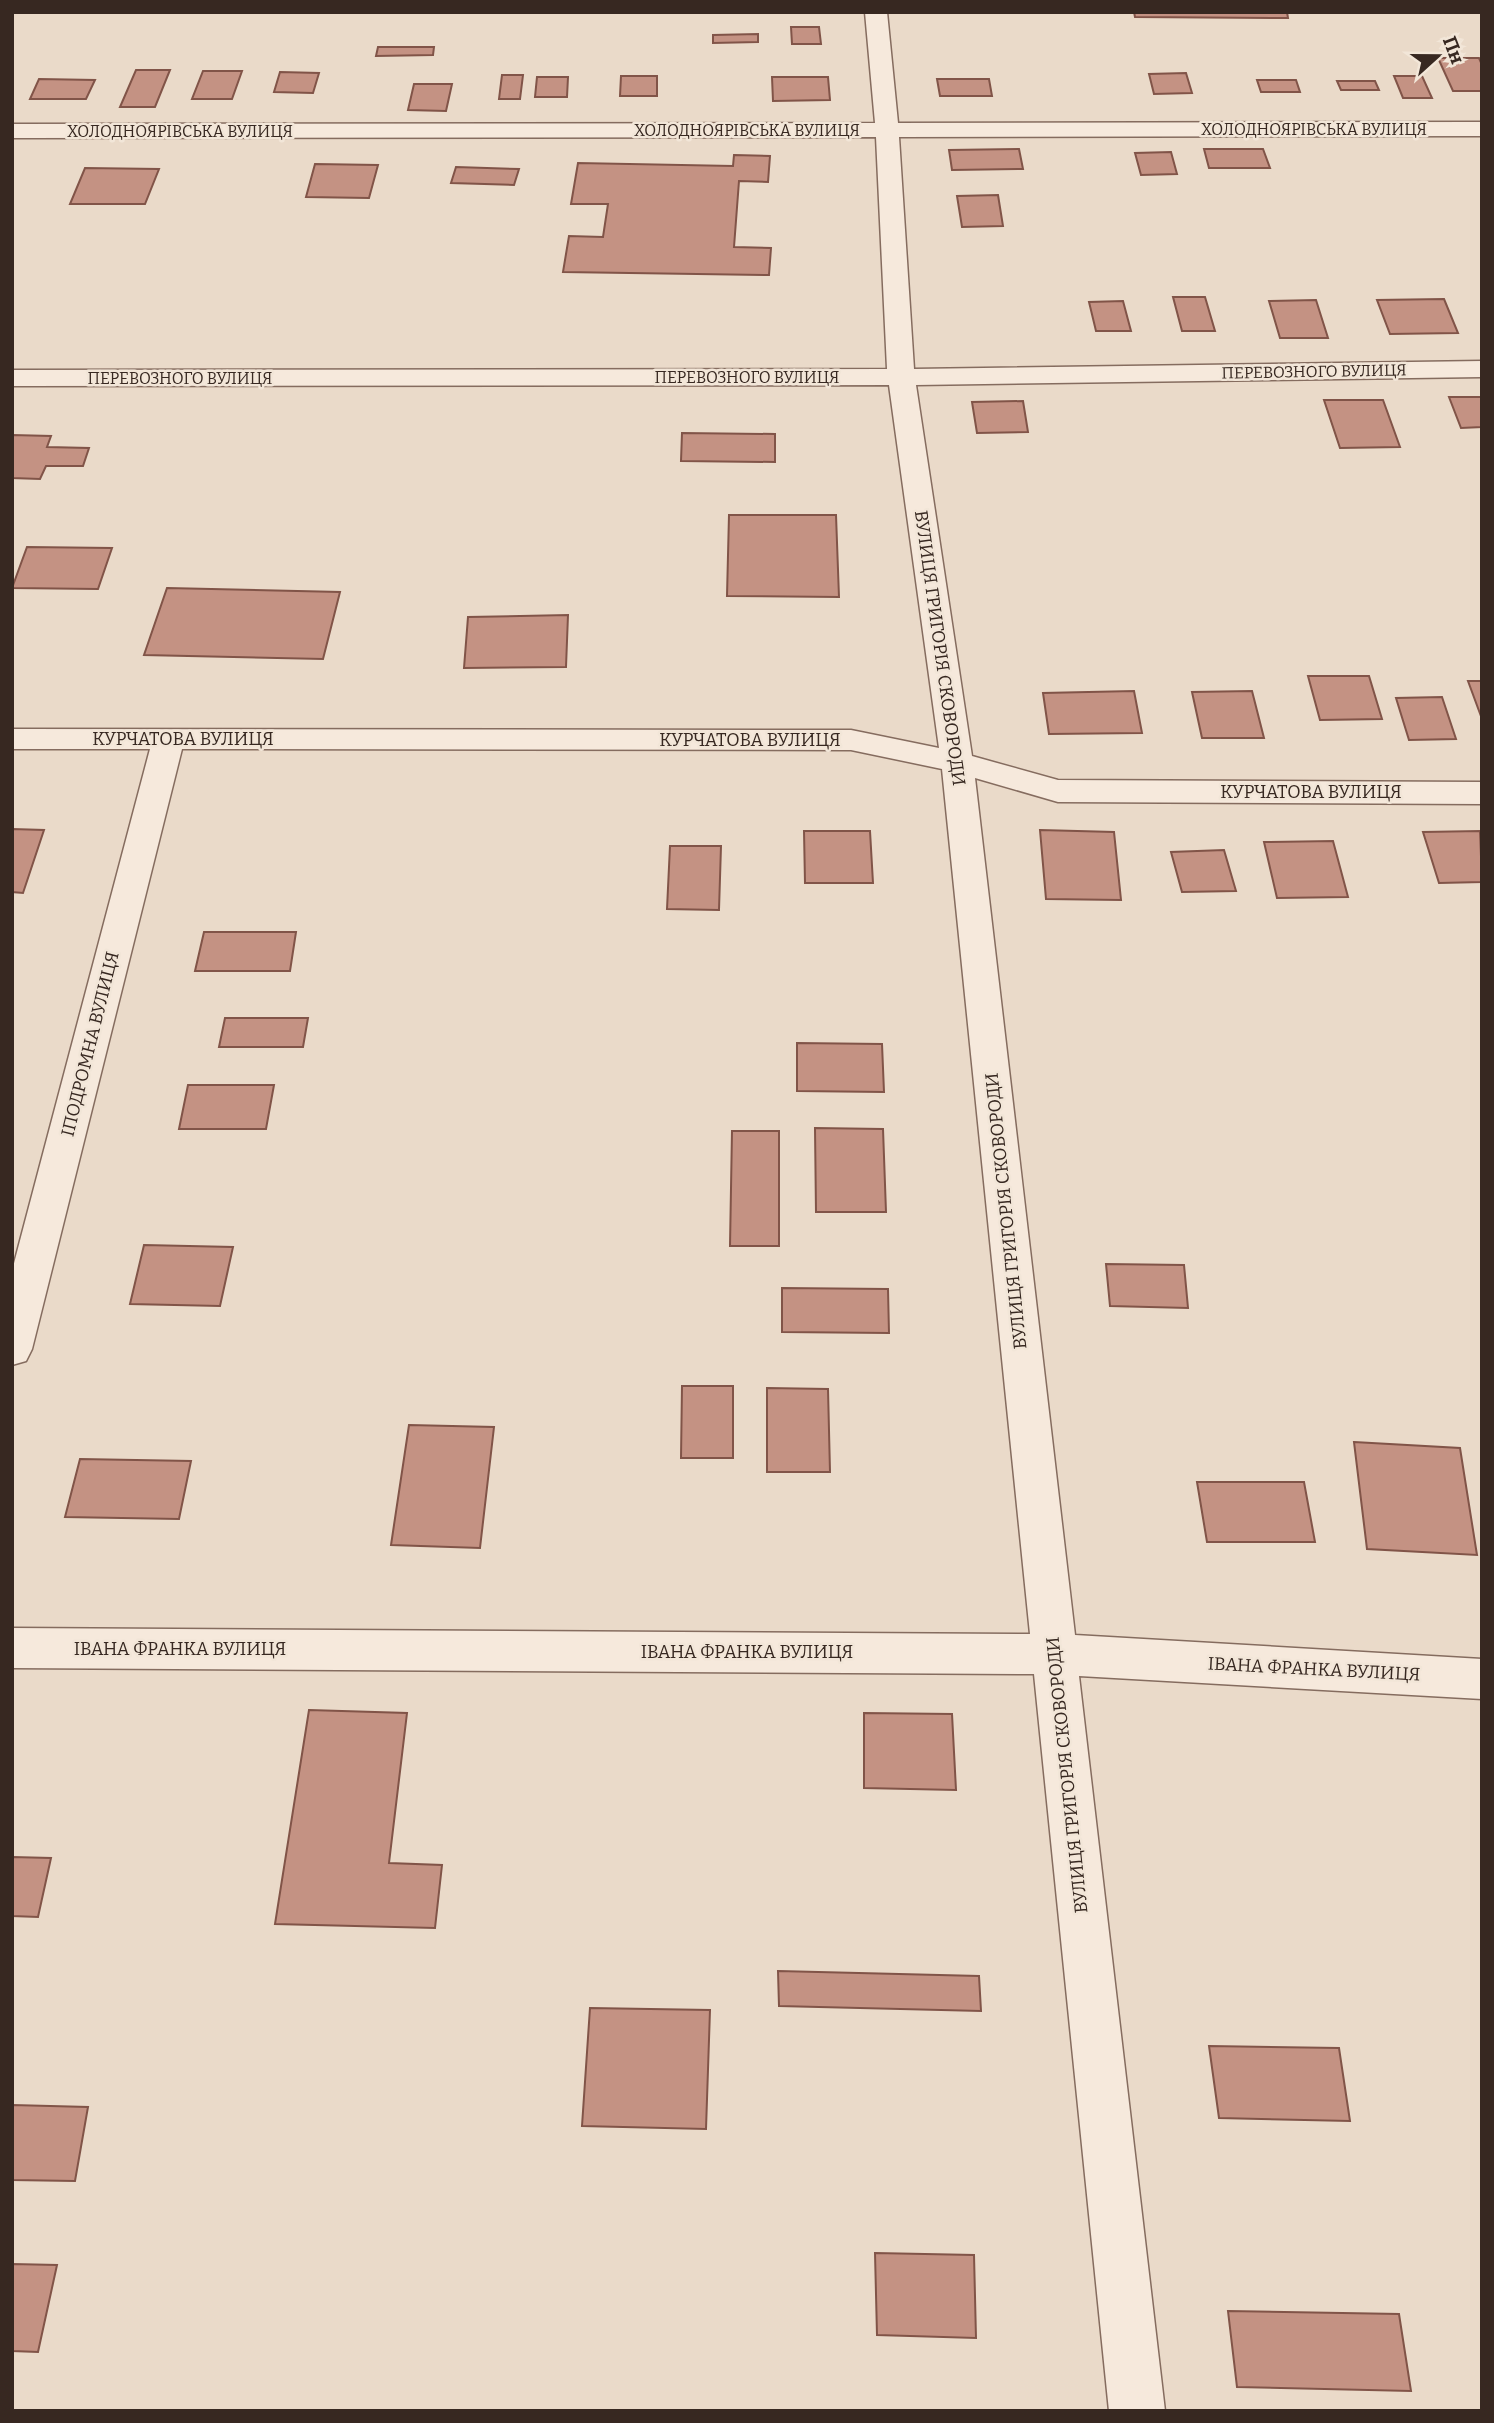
<svg xmlns="http://www.w3.org/2000/svg" width="1494" height="2423" font-family="Bitter,serif">
	<rect width="100%" height="100%" fill="#eadac9"/>
	<path fill="#c49283" stroke="#815448" stroke-width="2" d="M1134,12H1287L1288,18L1135,17Z
		M791,27H819L821,44H792Z
		M758,34V42L713,43V35Z
		M378,47H434L433,55L376,56Z
		M1438,58H1479L1482,65V91H1453Z
		M136,70H170L155,107H120Z
		M203,71H242L232,99H192Z
		M280,72L319,73L313,93L274,92Z
		M1186,73L1192,93L1154,94L1149,74Z
		M502,75H523L520,99H499Z
		M621,76H657V96H620Z
		M1394,76H1422L1432,98H1403Z
		M537,77H568L567,97H535Z
		M772,77H828L830,100L773,101Z
		M39,79L95,80L86,99H30Z
		M937,79H989L992,96H940Z
		M1257,80H1296L1300,92H1261Z
		M1337,81H1375L1379,90H1341Z
		M414,84H452L446,111L408,110Z
		M1019,149L1023,169L952,170L949,150Z
		M1204,149H1263L1270,168H1209Z
		M1171,152L1177,174L1141,175L1135,153Z
		M734,155L770,156L768,182L739,181L734,247L771,248L769,275L563,272L569,236L603,237L608,204H571L578,163L733,166Z
		M315,164L378,165L369,198L306,197Z
		M456,167L519,169L514,185L451,183Z
		M85,168L159,169L145,204H70Z
		M998,195L1003,226L962,227L957,196Z
		M1173,297H1205L1215,331H1182Z
		M1444,299L1458,333L1390,334L1377,300Z
		M1316,300L1328,338H1280L1269,301Z
		M1123,301L1131,331H1096L1089,302Z
		M1449,397H1482V427L1461,428Z
		M1324,400H1383L1400,447L1340,448Z
		M1023,401L1028,432L977,433L972,402Z
		M682,433L775,434V462L681,461Z
		M12,435L51,436L47,447L89,448L83,466H46L40,479L12,478Z
		M729,515H836L839,597L727,596Z
		M27,547L112,548L98,589L12,588Z
		M167,588L340,592L323,659L144,655Z
		M568,615L566,667L464,668L468,617Z
		M1308,676H1369L1382,719L1320,720Z
		M1468,681H1482V719Z
		M1134,691L1142,733L1049,734L1043,693Z
		M1252,691L1264,738H1202L1192,692Z
		M1442,697L1456,739L1409,740L1396,698Z
		M12,829L44,830L23,893L12,892Z
		M1040,830L1114,832L1121,900L1046,899Z
		M804,831H870L873,883H805Z
		M1480,831L1482,882L1439,883L1423,832Z
		M1333,841L1348,897L1277,898L1264,842Z
		M670,846H721L719,910L667,909Z
		M1224,850L1236,891L1182,892L1171,852Z
		M204,932H296L290,971H195Z
		M225,1018H308L303,1047H219Z
		M797,1043L882,1044L884,1092L797,1091Z
		M188,1085H274L266,1129H179Z
		M815,1128L883,1129L886,1212H816Z
		M732,1131H779V1246H730Z
		M144,1245L233,1247L220,1306L130,1304Z
		M1106,1264L1184,1265L1188,1308L1110,1306Z
		M782,1288L888,1289L889,1333L782,1332Z
		M682,1386H733V1458H681Z
		M767,1388L828,1389L830,1472H767Z
		M409,1425L494,1427L480,1548L391,1545Z
		M1354,1442L1460,1448L1477,1555L1367,1549Z
		M80,1459L191,1461L179,1519L65,1517Z
		M1197,1482H1304L1315,1542H1207Z
		M309,1710L407,1713L389,1863L442,1865L435,1928L275,1924Z
		M864,1713L952,1714L956,1790L864,1788Z
		M12,1857L51,1858L38,1917L12,1916Z
		M778,1971L979,1976L981,2011L779,2006Z
		M590,2008L710,2010L706,2129L582,2126Z
		M1209,2046L1339,2048L1350,2121L1219,2118Z
		M12,2105L88,2107L75,2181L12,2180Z
		M875,2253L974,2255L976,2338L877,2335Z
		M12,2264L57,2265L38,2352L12,2351Z
		M1228,2311L1399,2314L1411,2391L1237,2387Z"/>
	<g fill="none" stroke-linecap="round" stroke-linejoin="round">
		<defs>
			<path id="minor" d="M865,12H887L898,123L1482,122V136L899,137L914,369L1482,361V377L916,385L972,756L1058,780L1482,782V804L1058,802L975,778L1075,1635L1482,1659V1699L1079,1676L1165,2411H1109L1034,1674L12,1668V1628L1030,1634L942,769L851,750L182,749L32,1349L26,1361L12,1365V1271L150,749H12V729L851,730L939,748L889,385L12,386V370L887,369L876,137L12,138V124L875,123Z"/>
		</defs>
		<use href="#minor" stroke="#856c5f" stroke-width="3"/>
		<use href="#minor" fill="#f6e9dc" fill-rule="evenodd"/>
	</g>
	<g text-anchor="middle" stroke-width="5" stroke-linejoin="round" paint-order="stroke">
		<g font-size="16" fill="#372821" stroke="#f2e6d8">
			<text x="1314" y="135">ХОЛОДНОЯРІВСЬКА ВУЛИЦЯ</text>
			<text x="747" y="136">ХОЛОДНОЯРІВСЬКА ВУЛИЦЯ</text>
			<text x="180" y="137">ХОЛОДНОЯРІВСЬКА ВУЛИЦЯ</text>
			<text transform="translate(1314 371) rotate(-1)" y="6">ПЕРЕВОЗНОГО ВУЛИЦЯ</text>
			<text x="747" y="383">ПЕРЕВОЗНОГО ВУЛИЦЯ</text>
			<text x="180" y="384">ПЕРЕВОЗНОГО ВУЛИЦЯ</text>
		</g>
		<g font-size="18" fill="#372821" stroke="#f2e6d8">
			<text transform="translate(940 648) rotate(82)" y="6">ВУЛИЦЯ ГРИГОРІЯ СКОВОРОДИ</text>
			<text x="183" y="745">КУРЧАТОВА ВУЛИЦЯ</text>
			<text x="750" y="746">КУРЧАТОВА ВУЛИЦЯ</text>
			<text x="1311" y="798">КУРЧАТОВА ВУЛИЦЯ</text>
			<text transform="translate(90 1044) rotate(-76)" y="6">ІПОДРОМНА ВУЛИЦЯ</text>
			<text transform="translate(1006 1211) rotate(-96)" y="6">ВУЛИЦЯ ГРИГОРІЯ СКОВОРОДИ</text>
			<text x="180" y="1655">ІВАНА ФРАНКА ВУЛИЦЯ</text>
			<text x="747" y="1658">ІВАНА ФРАНКА ВУЛИЦЯ</text>
			<text transform="translate(1314 1669) rotate(3)" y="6">ІВАНА ФРАНКА ВУЛИЦЯ</text>
			<text transform="translate(1067 1775) rotate(-96)" y="6">ВУЛИЦЯ ГРИГОРІЯ СКОВОРОДИ</text>
		</g>
	</g>
	<rect width="1494" height="2423" fill="none" stroke="#372821" stroke-width="28"/>
	<g transform="translate(1438 56) rotate(69)" stroke="#f2e6d8" stroke-width="5" paint-order="stroke">
	<path d="M0-5L12 26L0 18L-12 26Z" fill="#372821"/>
	<text y="-10" font-size="19" font-weight="bold" text-anchor="middle" fill="#372821">Пн</text>
	</g>
</svg>
